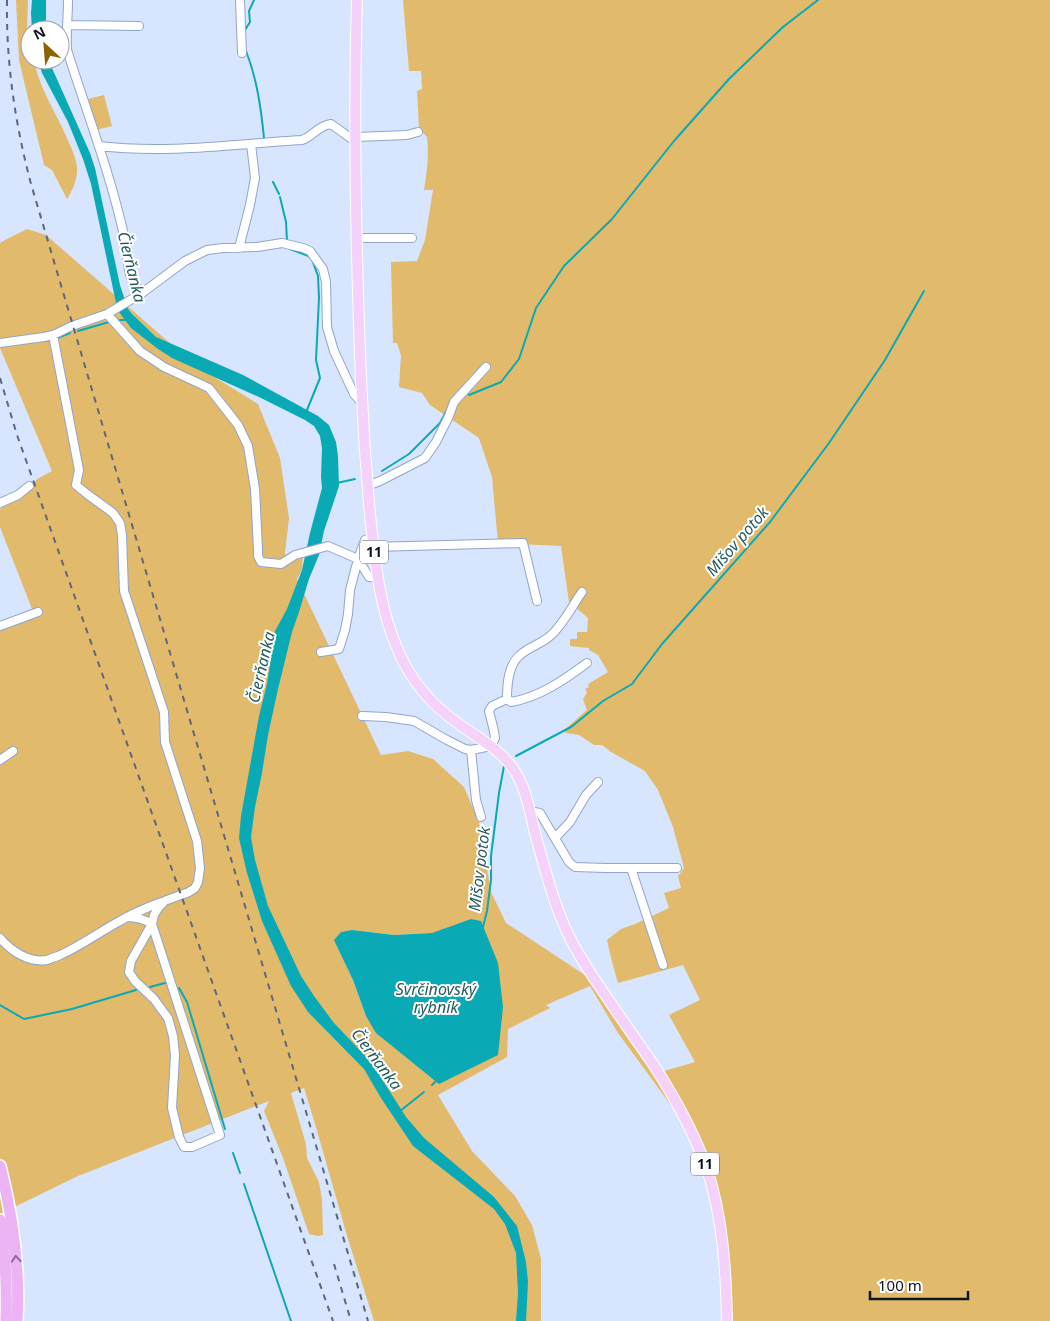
<svg xmlns="http://www.w3.org/2000/svg" width="1050" height="1321" font-family="'Noto Sans',sans-serif">
	<rect width="100%" height="100%" fill="#d8e5fe"/>
	<path fill="#e2ba6b" fill-rule="evenodd" d="M16,0H28L27,28L30,42V60H34C39,89 59,117 70,145C73,152 76,159 77,167C78,178 73,190 67,199L52,170L44,165L19,60Z
		M403,0H1050V1321H723L722,1279L712,1203L701,1165L681,1119L618,1033L590,986L546,1005L550,1008L508,1029L507,1057L438,1095L472,1151L515,1196L532,1225L541,1259V1321H374L348,1239L315,1124L304,1088L291,1093L306,1144L307,1158L319,1182L322,1200L323,1235L318,1236L309,1234L283,1158L264,1111L269,1101L78,1176L0,1214V624L32,609L0,527V509L39,478L52,471L0,348V244L1,242L27,229L46,235L195,365L258,404L280,458L289,518L285,553L289,561L303,555L302,570L297,579L381,755L408,751L433,759L464,787L479,822L491,892L506,923L588,977L599,993L664,1071L695,1062L669,1015L700,1000L683,965L618,983L612,962L607,940L621,929L635,924L669,908L664,893L681,888L678,876L684,868L673,827L658,790L645,771L611,752L602,745H594L579,735L566,733L564,730L587,710L583,699L587,693L585,689L589,687L588,684L608,672L598,655L589,650V648L570,646V639H577V632H587L588,618L569,602L561,546L498,543L492,477L479,438L430,405L422,393L399,387L401,355L397,343H393L391,262L417,261L425,240L433,190H424C427,172 429,155 427,137L419,129L417,91L422,89L421,71H409ZM352,930L394,935L432,933L366,1016L353,980L341,932Z
		M104,95L112,126L96,130L88,99Z"/>
	<path fill="#09aab5" d="M32,0H46V30H32L31,13Z
		M38,60H50L52,68L90,153L95,168L120,285L128,309L132,314L156,337L243,375L318,416L329,425L336,442L338,456L339,486L324,531L319,555L309,579L299,612L292,632L278,689L268,735L262,773L255,807L251,837L255,860L268,906L301,976L314,996L334,1023L371,1062L406,1117L424,1138L494,1197L517,1226L526,1262L528,1282L526,1321H516L518,1293L516,1253L505,1224L494,1209L413,1146L381,1098L364,1069L308,1012L291,986L262,921L247,873L239,838L241,816L259,716L267,684L275,631L287,609L302,570L310,533L322,488L321,477L322,448L320,436L314,426L305,420L259,397L172,358L158,349L131,328L119,312L116,303L91,184L83,159L68,122L42,73Z
		M471,919L481,921L498,963L503,1007L498,1055L439,1084L376,1033L366,1016L353,980L334,940L341,932L352,930L394,935L432,933Z"/>
	<g fill="none" stroke-linecap="round" stroke-linejoin="round">
		<path stroke="#09aab5" stroke-width="2" d="M245,41V30L250,22L249,11L254,0
			M246,51C257,79 261,108 264,138
			M273,182L279,194
			M280,197L286,222L287,241
			M290,249L311,257L318,276L319,298L316,360L320,378L307,410
			M120,320H128
			M78,331L109,322
			M57,338L70,333
			M469,395L501,382L519,359L536,308L564,266L612,219L674,141L729,79L783,27L818,0
			M382,471L409,454L440,423L447,410
			M337,483L355,479
			M516,756L571,727L603,701L632,684L662,644L770,522L829,443L885,360L924,291
			M483,927L487,911L491,880V856L499,793L504,766
			M150,987L165,983
			M179,988L187,1002L225,1129
			M0,1005L24,1019L72,1009L136,990
			M432,1085L437,1080
			M400,1111L424,1092
			M233,1153L240,1173
			M244,1184L291,1321"/>
		<defs>
			<path id="minor" d="M68,0C68,17 66,33 67,50C87,113 111,175 125,240C130,263 124,275 142,293
				M240,0L242,53
				M68,25L139,26
				M356,137L407,135L418,132
				M99,146C166,154 235,144 302,140C314,136 317,126 331,124L356,142
				M357,238H412
				M239,248L250,205L255,178L251,144
				M107,314L140,351L164,367L209,388L238,425L248,446L255,489L258,549V556L261,562L281,564L295,555L328,546L358,559L369,577L378,578
				M0,343L44,337L53,335L72,326L107,314L142,293L185,261L207,250L223,248L257,247L282,243L303,248L310,251L323,269L326,282L327,327L334,351L354,394L362,403
				M367,486L380,481L425,458L436,442L449,416L454,402L486,367
				M0,503L18,495L29,486
				M373,547L523,543L537,601
				M0,626L38,612
				M321,652L339,649L345,630L348,614L350,590L358,559L365,540L372,537
				M507,699L511,702C540,697 564,680 587,663
				M362,716L386,717L414,721L447,740L465,749L471,750L491,746L495,738L494,731L489,711L492,706L507,699C507,685 508,665 520,655C529,647 541,644 550,636C563,625 572,606 582,592
				M471,750L476,800L481,817
				M0,760L13,751
				M530,813L534,812L540,813L569,862L575,867L606,868H677
				M555,838L570,822L586,795L598,782
				M631,868L663,965
				M127,917C136,917 144,919 152,924L220,1135L192,1147H184L179,1137L172,1108L175,1055L173,1036L168,1018L154,999L135,981L129,972L131,961L152,924L154,915L159,907L165,901
				M0,938C11,951 29,963 47,960C50,959 54,957 58,956C79,947 98,933 118,922C140,909 164,901 189,892L195,888L198,882L200,868L197,841L165,742L164,712L124,591L122,535L120,523L113,513L87,494L76,485L79,470L53,335"/>
			<path id="major" d="M357,0C353,126 356,253 361,379C363,425 366,470 370,515C375,560 379,606 397,648C410,680 430,704 459,724C478,738 500,749 514,770C527,789 530,814 536,837C545,869 553,901 567,932C579,958 596,981 612,1005C626,1025 639,1044 653,1064C675,1098 695,1134 708,1172C723,1220 726,1271 727,1321"/>
			<path id="highway" d="M0,1166C13,1217 20,1268 17,1321
				M0,1220C6,1254 7,1287 6,1321"/>
		</defs>
		<use href="#minor" stroke="#90a5cc" stroke-width="10"/>
		<use href="#major" stroke="#fff" stroke-width="12"/>
		<use href="#highway" stroke="#fff" stroke-width="14"/>
		<use href="#minor" stroke="#fff" stroke-width="8"/>
		<use href="#major" stroke="#f4d2f9" stroke-width="10"/>
		<use href="#highway" stroke="#edb4f5" stroke-width="11"/>
		<path stroke="#5e677a" stroke-width="2" stroke-dasharray="6 6" stroke-linecap="butt" d="M7,0C6,63 15,123 31,184L368,1321
			M0,378L17,435L333,1321
			M334,1264L351,1321"/>
	</g>
	<defs><path id="oneway-chevron" d="M-2-3.5L2.5 0L-2 3.5" fill="none" stroke-width="1.6" stroke-linecap="round" stroke-linejoin="round" transform="scale(1.25)"/></defs>
	<use stroke="#886c96" href="#oneway-chevron" transform="translate(16 1259) rotate(-94)"/>
	<g text-anchor="middle" stroke-width="4" stroke-linejoin="round" paint-order="stroke">
		<g fill="#fff" stroke="#565a65" stroke-width="1">
			<rect x="360" y="540.5" width="28" height="23" rx="4"/>
			<rect x="691" y="1152.5" width="28" height="23" rx="4"/>
		</g>
		<g font-size="14" font-weight="bold" fill="#0d1423">
			<text x="374" y="557">11</text>
			<text x="705" y="1169">11</text>
		</g>
		<g font-size="16" font-style="italic" fill="#255c60" stroke="#fff">
			<text transform="translate(132 267) rotate(76)" y="6">Čierňanka</text>
			<text transform="translate(737 541) rotate(-49)" y="6">Mišov potok</text>
			<text transform="translate(261 667) rotate(-77)" y="6">Čierňanka</text>
			<text transform="translate(479 869) rotate(-83)" y="6">Mišov potok</text>
			<text x="436" y="995">Svrčinovský<tspan x="436" dy="18">rybník</tspan></text>
			<text transform="translate(377 1059) rotate(53)" y="6">Čierňanka</text>
		</g>
	</g>
	<g transform="translate(45 45) rotate(334)"><circle r="24" fill="#ffffff" stroke="#9ea1a7"/>
	<path d="M0-4L9 19L0 12L-9 19Z" fill="#886300"/>
	<text y="-8" font-size="14" font-weight="bold" text-anchor="middle" fill="#0d1423">N</text>
	</g>
	<path d="M870 1291v8h98v-8" fill="none" stroke="#0d1423" stroke-width="2.5"/>
	<text x="878" y="1291" font-size="15" fill="#0d1423" stroke="#ffffff" stroke-width="4" paint-order="stroke">100 m</text>
</svg>
